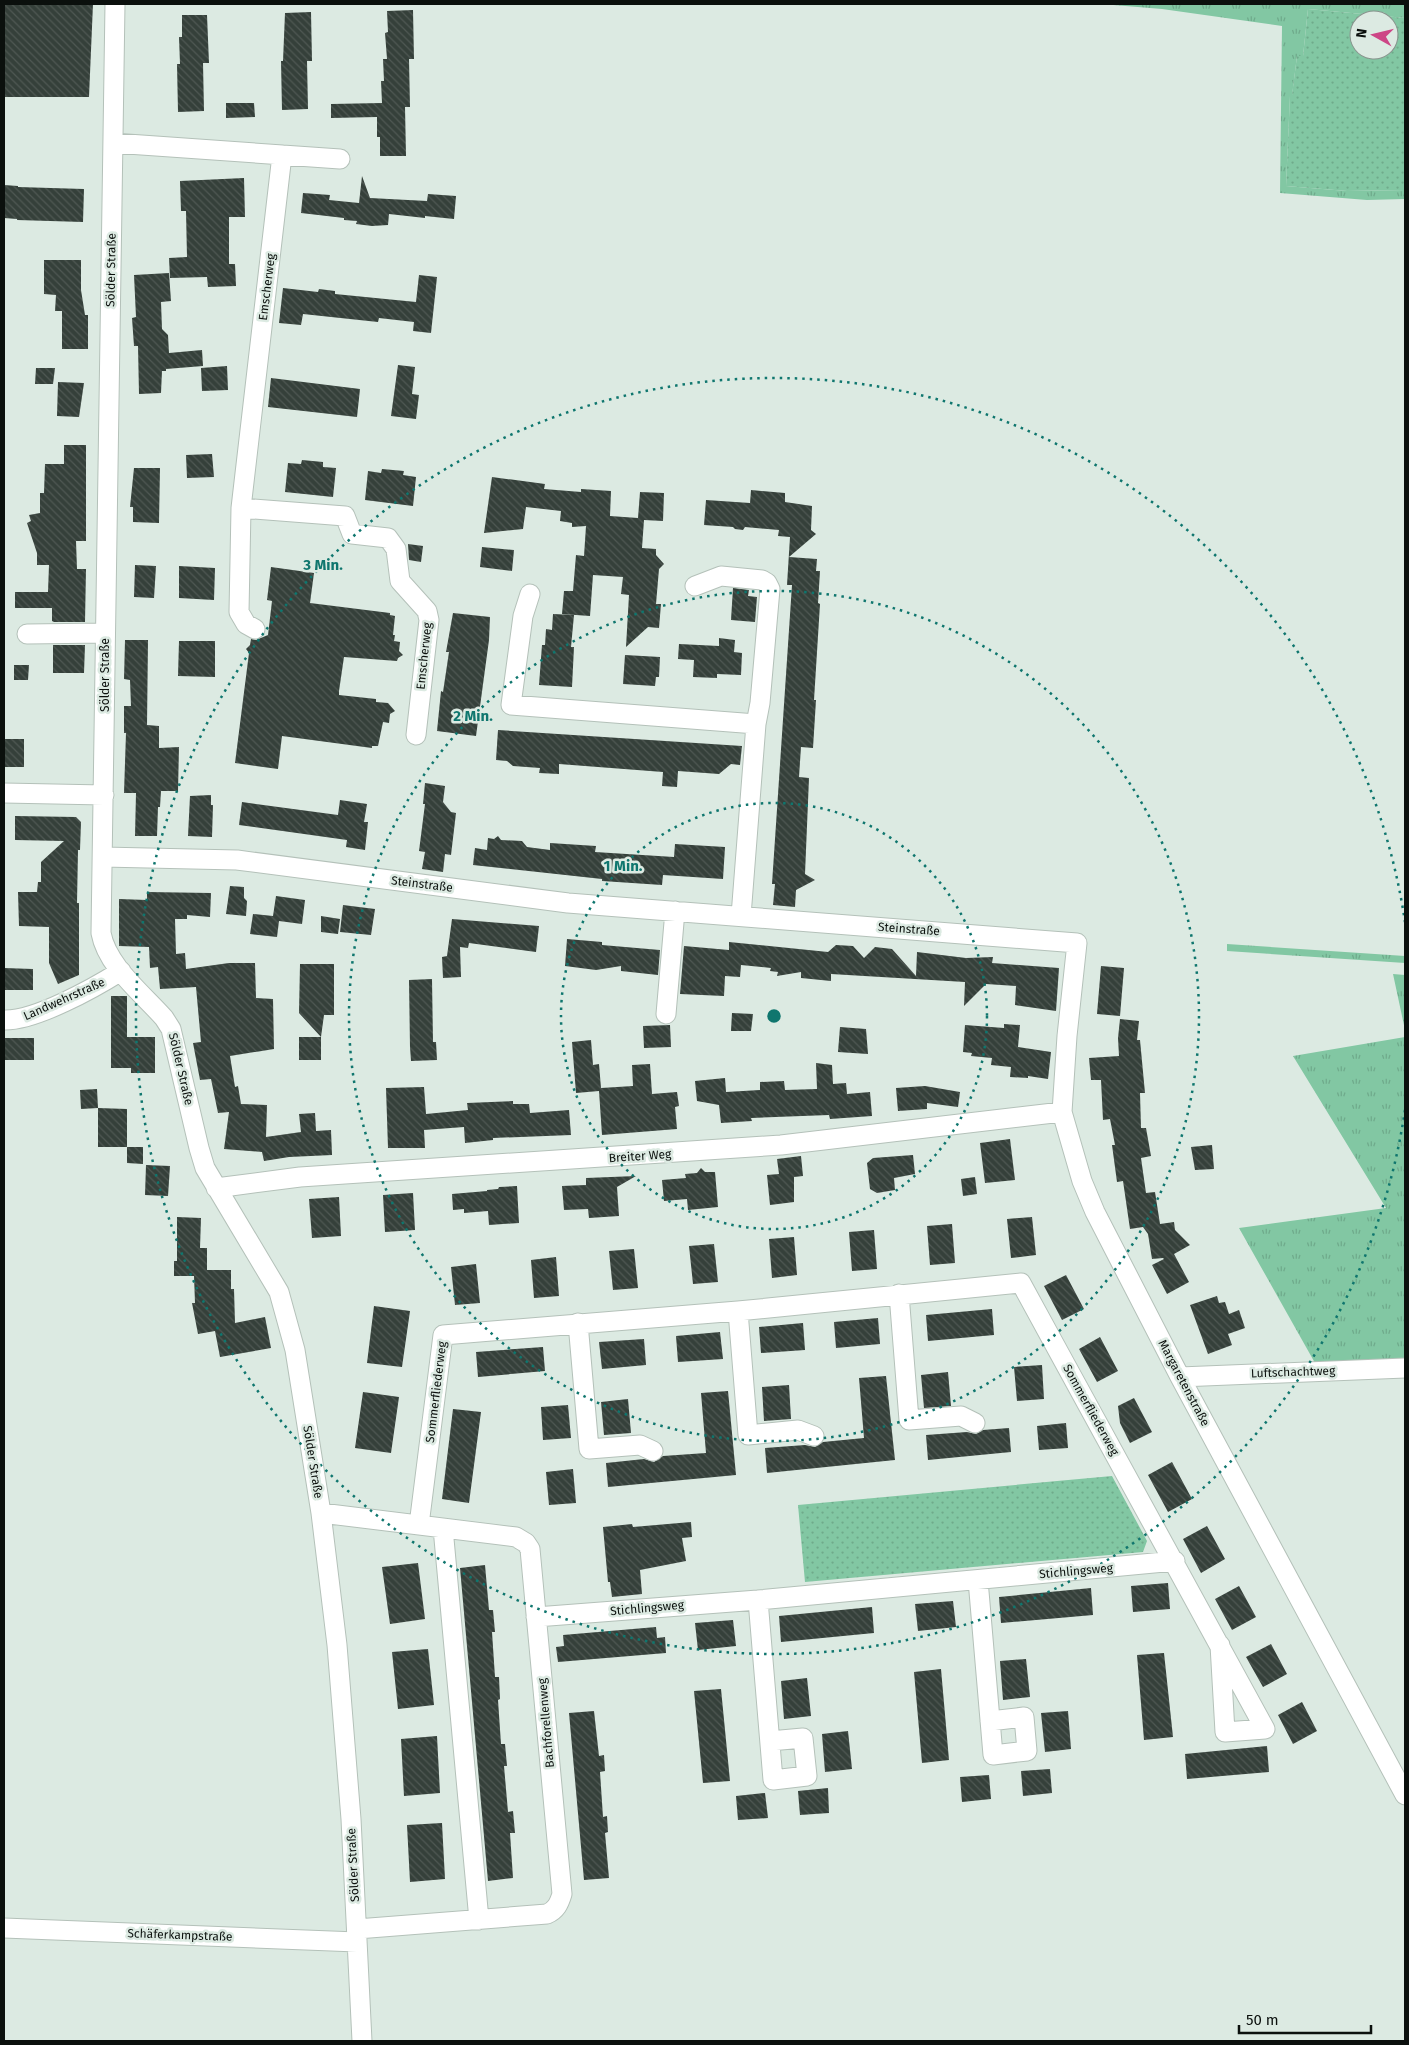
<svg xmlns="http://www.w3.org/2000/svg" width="1409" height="2045" font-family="'Fira Sans',sans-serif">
	<defs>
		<pattern id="grass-tufts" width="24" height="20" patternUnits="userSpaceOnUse" patternTransform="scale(1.25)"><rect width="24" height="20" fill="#82c7a3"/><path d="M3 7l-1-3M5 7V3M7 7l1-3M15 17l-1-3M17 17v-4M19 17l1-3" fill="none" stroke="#6faa8b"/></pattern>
		<pattern id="park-dots" width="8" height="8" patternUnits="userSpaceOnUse" patternTransform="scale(1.25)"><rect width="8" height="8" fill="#82c7a3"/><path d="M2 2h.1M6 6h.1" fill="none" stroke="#6faa8b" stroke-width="1.8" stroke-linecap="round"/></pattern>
		<pattern id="building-back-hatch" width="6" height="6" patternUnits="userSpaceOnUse" patternTransform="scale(1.25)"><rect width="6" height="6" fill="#35403a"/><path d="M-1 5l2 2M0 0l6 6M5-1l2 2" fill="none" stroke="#4f5853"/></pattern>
	</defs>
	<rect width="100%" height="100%" fill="#dceae2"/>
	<path fill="url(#grass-tufts)" d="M1101,4H1405V18L1308,9L1303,56H1297L1292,96H1290L1286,186L1347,191L1405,190V199L1367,200L1280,193L1282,26L1162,9Z
		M1227,944L1405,956V963L1227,951Z
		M1393,974L1405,975V1030Z
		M1405,1037V1359L1315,1363L1239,1228L1386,1208L1293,1056Z"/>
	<path fill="url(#park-dots)" fill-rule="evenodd" d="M1308,9L1405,18V190L1347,191L1286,186L1290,95H1292L1297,56H1303ZM1359,20H1389V50H1359Z
		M1112,1476L1147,1541L1143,1552L805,1582L798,1505Z"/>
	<path fill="url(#building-back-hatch)" d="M4,4H93L89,97H4Z
		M413,10L414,59H409L410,107H405L406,156H380V137H377V117L331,118V104L382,103L381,81H384L383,59H387L385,33L388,32L387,11Z
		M311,12L312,61H307L308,109L282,110L281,61H283L285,13Z
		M182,15H207L209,63H203L204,111L178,112L177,64H180L179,37H182Z
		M226,103H254L255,117L226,118Z
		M362,176L370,198L427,201L428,194L456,196L454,219L425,216V218L389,214L388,225L372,226L356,224L357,221L344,220V218L301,213L303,193L330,195L329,200L359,203Z
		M244,178L245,217H229V264H235L236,286L208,287L207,277L170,278L169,258L187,257L186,211H181L180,181Z
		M4,185L18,186V187L84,189L83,222L17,220V219L4,218Z
		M44,260H81V290L85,315H88V349H62V311H55L56,295L44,294Z
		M169,273L171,301L161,302L162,329L168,335L169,353L202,350L203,366L166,369V371H162L161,393L139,394L138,346H134L132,318L136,317L134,275Z
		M419,275L437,277L431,333L413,331L414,322L379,318L378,322L303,314L301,325L279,323L283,288L318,292L319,289L335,291V294L416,302Z
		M398,365L415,367L412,394L419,395L416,419L391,416Z
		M227,366L228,390L202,391L201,368Z
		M36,368H55L53,384H35Z
		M271,378L360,389L357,417L268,407Z
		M58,382L84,383L79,417L57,416Z
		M64,445H86V541H76L77,569H86L85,622H54L52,621V608H15V592H48L49,565H37V553L27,523L31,521L29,515L40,513V493H44L45,464H64Z
		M212,454L214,477L187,478L186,455Z
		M302,460L323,462V467L336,468L333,497L285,492L288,463L301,464Z
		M134,468H160L159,523L133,522V507H130Z
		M382,469L404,471L403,475L416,477L413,506L365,500L368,471L381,473Z
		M492,477L545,484L544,489L581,492V489L611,491L610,516L638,518L640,492L664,493L663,521L644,520L642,548L656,549V555L664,564L659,569L656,604H661L659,628L648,627L626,647L629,595L621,594L623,577L593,575L590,616L562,614L564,591H573L576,555L584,556L586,526L572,527V523L560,521L561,511L526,507L523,529L484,533Z
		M751,490L785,493V502L812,506L811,530L816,534L789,557L817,559L816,571H820L818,603L820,604L814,700H816L813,748L801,747L799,777L809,778L805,874L815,880L796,890L795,907L773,905L775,884H772L792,585H787L790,537L778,536L779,530L745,527L743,530L735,529L733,527L704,525L706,500L750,503Z
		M408,544L423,546L421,562L409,560Z
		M482,547L514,550L512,571L480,567Z
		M135,565L156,566L154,598L134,597Z
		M179,566L215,568L214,600L179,598Z
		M271,567L314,573L310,603L390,613V615L395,616L393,635H395L394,641L400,642L399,651L403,655L398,658L397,661L344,657L339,691V695L376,699V702L388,703L395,711L390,714L389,723L383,722L378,746H372V748L282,736L278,769L235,763L249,653L246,649L250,645L251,639L256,640L268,635L272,601L267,600Z
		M733,588L749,590L748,596L757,597L755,622L731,620Z
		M453,613L490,617L489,640L476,736L437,731L441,691L443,692L449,652H446Z
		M553,614L574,615L571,647H574L572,687L539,685L542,645H545L546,629L552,630Z
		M719,638L735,640L734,652L742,653L741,675L717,674V678L693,677L694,660L678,659L679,644L719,646Z
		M125,640H148L147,725L159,726V748L179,747L178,791H161L160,807H158L157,836H135L136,793H124L126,733H124V706H131L130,680L124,679Z
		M179,641H215V677L178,676Z
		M53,645H85L84,673H53Z
		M625,655L660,657L659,677H656L655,686L623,684Z
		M14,665H29L28,680H14Z
		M498,730L742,746L740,765L731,764L719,774L678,771L677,787L662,786L663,772L559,764V774L539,773L540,768L513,766L507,761L496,760Z
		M4,739H24V767H4Z
		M425,783L445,786L443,802L451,812L456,813L451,855L445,854L443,872L422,869L425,852L419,851L425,804H423Z
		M211,795V805H213L212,837L188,836L190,796Z
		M340,800L367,804L364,822H368L365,850L346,847L347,840L239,825L242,802L338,815Z
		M15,816L76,817L81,822L80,850H78L77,903H79V975L58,984L49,963V927L19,926L18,892H37L38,882H41V862L64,841L15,840Z
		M498,836L501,840L522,841L527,847L550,850V843L596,846L595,852L674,857L675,844L725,847L723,879L663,875L662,885L602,881V879L473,865L475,848L487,850L488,838L494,839Z
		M230,886L244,887V898L247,901L246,916L226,914Z
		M147,892L211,893L210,917L187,915V919H175L176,954L185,953L186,969L229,963H255L256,998L273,999L274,1049L230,1056L235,1087L238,1086L241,1104L267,1105L266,1137L301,1132L299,1114L315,1113L316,1131L331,1130L332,1155L289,1157L264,1161L262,1152L224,1149L229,1112L218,1113L211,1079L200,1080L193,1043L201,1042L196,987L160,989L158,967L150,968L149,947L119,946V899L147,900Z
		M276,896L305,900L302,924L279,921L277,937L250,934L253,914L273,916Z
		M343,905L375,909L371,935L340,932Z
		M321,916L340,919L338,934L321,932Z
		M452,919L539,926L536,952L469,943L468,948L460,947L461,977L443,978L442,957L447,956Z
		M567,939L602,942V945L660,950L658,975L621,971V966L596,970L565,966Z
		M729,942L828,952L836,945L853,946L864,958L875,947L892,949L916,976L917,952L966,958L993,957L992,963L1059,968L1056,1011L1015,1005L1016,986L986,984L964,1006L965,982L831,974V981L801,978V972L777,976L778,972L770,971L771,968L741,965L740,977L725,976L724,996L680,994L684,946L729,950Z
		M300,964H334V1015H324L321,1037V1060H299V1037H321L299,1013Z
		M1101,966L1124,968L1120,1016L1097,1014Z
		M4,968L33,969V990H4Z
		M432,979L433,1042H436L437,1060L411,1061L410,1047L409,980Z
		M111,996H127V1037H155V1073H131V1068H111Z
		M732,1013L753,1014L751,1031H731Z
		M1120,1019L1139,1021L1137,1040H1140L1145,1093H1140L1141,1128H1146L1151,1156L1141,1158L1146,1193L1155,1192L1160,1224L1174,1222L1175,1230L1190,1245L1174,1254L1189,1282L1167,1294L1152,1265L1164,1259L1163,1258L1152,1259L1148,1234L1143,1227L1130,1229L1123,1181L1117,1182L1112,1145H1115L1110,1119L1103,1120L1101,1080H1091L1089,1058L1119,1056L1118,1038Z
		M1004,1024L1020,1025L1018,1047L1051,1052L1048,1079L1028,1076V1078L1010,1077L1011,1067L991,1065L992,1058L971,1056L972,1053L963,1052L965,1025L1004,1028Z
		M670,1025L671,1047L644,1048L643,1026Z
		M840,1027L866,1029L868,1054L838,1052Z
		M4,1038H34V1060H4Z
		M591,1040L593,1065L599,1064L601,1088L633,1086L632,1065L650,1064L652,1094L677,1092L679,1106L675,1107L677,1129L602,1135L599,1091L576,1093L572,1042Z
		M816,1063L832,1065L833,1084L846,1083L847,1094L870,1092L872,1116L830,1119L829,1115L751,1118L752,1121L721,1123L719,1105L697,1101L695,1081L725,1078L726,1092L760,1090V1082L784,1081L785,1090L817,1089Z
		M925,1086L960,1092L958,1107L927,1103V1109L898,1111L896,1088Z
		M424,1087L426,1114L468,1110L467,1103L513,1101V1104H529L530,1113L569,1110L571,1135L493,1138V1140L465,1143L464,1127L424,1130L425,1148H388L386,1088Z
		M97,1089L98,1108L81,1109L80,1090Z
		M98,1108L127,1109V1147H143V1164L127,1163V1147H98Z
		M1010,1139L1015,1180L985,1183L980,1143Z
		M1212,1145L1214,1169L1195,1170L1191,1147Z
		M913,1155L915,1174L894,1178L895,1190L877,1193L870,1189L867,1163L873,1158Z
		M801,1156L803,1176L794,1177V1202L770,1205L767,1175L779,1174L777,1159Z
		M146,1165L170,1166L168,1196L145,1195Z
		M701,1168L705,1172H715L718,1207L688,1210L687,1199L664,1201L662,1180L686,1178L685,1174L697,1173Z
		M636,1176L617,1187L619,1216L589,1218L588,1209L564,1210L562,1186L586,1185V1178Z
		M975,1177L977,1194L963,1196L961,1179Z
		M517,1186L519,1223L489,1225L488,1211L464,1213V1209L453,1210L452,1194L487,1191V1190L498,1189L499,1187Z
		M413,1193L415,1230L385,1232L383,1195Z
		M339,1197L341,1236L312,1238L309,1199Z
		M177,1217L201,1218L200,1248H207V1270H231V1289H234L235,1323L265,1317L271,1348L220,1357L215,1331L198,1334L192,1303H195L194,1276H174V1261H177Z
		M1032,1217L1036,1255L1011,1258L1007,1219Z
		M952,1224L955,1263L930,1265L927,1226Z
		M874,1230L877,1269L852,1271L849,1232Z
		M794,1237L797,1275L772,1278L769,1239Z
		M714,1244L718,1282L693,1284L689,1246Z
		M634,1249L638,1288L613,1290L609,1251Z
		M556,1257L559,1296L534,1298L531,1260Z
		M476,1264L480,1303L455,1305L451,1267Z
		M1066,1275L1084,1309L1062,1320L1044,1286Z
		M1217,1296L1219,1303L1225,1302L1229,1314L1239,1310L1245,1328L1228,1334L1232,1345L1208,1354L1190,1305Z
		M374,1306L410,1311L402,1367L367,1363Z
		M992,1309L994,1335L928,1341L926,1315Z
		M878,1318L880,1344L836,1348L834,1322Z
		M803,1323L805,1350L761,1353L759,1327Z
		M720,1332L723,1359L678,1362L676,1336Z
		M1100,1337L1118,1371L1097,1382L1079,1349Z
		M644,1339L646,1365L602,1369L599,1342Z
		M543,1347L545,1371L478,1377L476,1352Z
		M1042,1365L1044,1399L1017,1401L1014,1367Z
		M948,1372L951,1406L924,1408L921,1375Z
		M886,1376L895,1460L767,1473L765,1448L805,1445L815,1447L823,1442L864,1438L859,1378Z
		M789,1385L791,1419L764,1421L762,1387Z
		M728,1391L736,1475L608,1487L606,1463L644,1459L654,1462L663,1456L706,1453L701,1393Z
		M363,1392L399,1397L391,1453L355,1448Z
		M1134,1398L1152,1432L1130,1443L1120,1423L1118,1406Z
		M628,1399L631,1433L604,1435L601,1402Z
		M568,1405L571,1438L543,1440L541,1407Z
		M453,1409L481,1412L469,1503L442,1499Z
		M1066,1423L1068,1448L1039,1450L1037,1426Z
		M1009,1428L1011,1452L928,1460L926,1435L967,1432L976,1434L983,1430Z
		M1172,1462L1192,1499L1168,1512L1148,1475Z
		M573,1469L576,1503L549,1505L546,1472Z
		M691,1522L692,1537L682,1538L686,1561L640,1570L642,1594L612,1597L610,1582H608L603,1527L632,1524L633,1527Z
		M1207,1526L1225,1559L1201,1573L1183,1539Z
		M418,1563L425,1619L390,1624L382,1567Z
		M485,1565L489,1610H493L495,1632H492L495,1677H499L500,1699L498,1700L501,1744H505L507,1766H504L508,1812L513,1811L515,1833H510L513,1878L488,1881L460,1568Z
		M1168,1583L1170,1609L1133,1612L1131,1586Z
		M1239,1586L1256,1617L1232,1630L1215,1599Z
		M1091,1588L1093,1615L1001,1623L999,1597Z
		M953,1601L956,1627L918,1631L915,1604Z
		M872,1607L874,1633L781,1642L779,1616Z
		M733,1620L736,1646L698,1650L695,1623Z
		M656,1627L657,1638L665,1637L666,1653L558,1662L556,1647L564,1646L563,1635Z
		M1271,1644L1287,1674L1263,1687L1246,1657Z
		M428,1649L434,1705L398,1709L392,1652Z
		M1164,1653L1173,1737L1144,1740L1137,1655Z
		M1026,1659L1030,1697L1003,1700L1000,1661Z
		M941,1669L949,1760L922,1763L914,1672Z
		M807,1678L811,1716L784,1719L781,1681Z
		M721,1689L730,1781L703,1783L694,1691Z
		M1302,1702L1317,1731L1293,1744L1278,1715Z
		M594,1711L599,1756L604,1755L605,1771L600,1772L603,1817L607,1816L608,1832L605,1833L609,1878L584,1880L569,1713Z
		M1068,1711L1071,1749L1045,1752L1041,1713Z
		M848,1731L852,1769L825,1772L822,1734Z
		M437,1736L440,1793L404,1796L401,1739Z
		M1267,1746L1269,1772L1187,1779L1185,1754Z
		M1050,1769L1052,1793L1023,1796L1021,1771Z
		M989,1775L991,1799L962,1802L960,1777Z
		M828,1788L829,1813L800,1815L798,1791Z
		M765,1793L768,1818L738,1820L736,1796Z
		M442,1823L445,1879L410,1882L407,1825Z"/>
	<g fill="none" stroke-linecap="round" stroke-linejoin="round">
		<defs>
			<path id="minor" d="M115,4L101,933C107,966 142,993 164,1018L171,1029L199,1148L205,1168L279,1292L295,1350L321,1513L337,1645L351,1819L362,2041
				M113,143L340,159
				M282,155L241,508L345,516L352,534L388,538L396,549L400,581L427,611L429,620L416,735
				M241,508L239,612L246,624L255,629
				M695,586L721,576L762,580L767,583L770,589L760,703L756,724L741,916
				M530,594L523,616L511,705L756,724
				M27,634L105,633
				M4,793L104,795
				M103,857L237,860L568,903L1077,943L1067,1036L1062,1112L1082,1181L1095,1212L1180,1377L1405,1795
				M666,1014L675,911
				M4,1020C35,1021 94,988 121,971
				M216,1188L300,1177L781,1145L1062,1112
				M899,1294L909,1420L961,1416L975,1423
				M738,1311L748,1435L798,1430L814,1436
				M578,1323L589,1449L640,1445L653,1451
				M1180,1377L1405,1368
				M321,1513L516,1537L526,1543L530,1549L562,1894C559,1904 556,1910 547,1914L357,1929
				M419,1525L443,1335L738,1311L1021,1283C1102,1432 1185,1580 1265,1729L1225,1732L1220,1645
				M443,1528L479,1920
				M978,1580L993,1755L1027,1751L1024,1717L990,1721
				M758,1600L773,1780L807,1776L803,1738L770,1741
				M536,1617L758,1600L1175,1561
				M4,1928L357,1942"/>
		</defs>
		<use href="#minor" stroke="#b4c1b9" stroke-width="21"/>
		<use href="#minor" stroke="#fff" stroke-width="19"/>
	</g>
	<g fill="none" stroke="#0f766e" stroke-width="2.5" stroke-dasharray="2.5 5">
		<circle cx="774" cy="1016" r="213"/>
		<circle cx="774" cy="1016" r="425"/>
		<path d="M1405 1110A638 638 0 1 1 1405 922"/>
	</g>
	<g text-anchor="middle" stroke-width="5" stroke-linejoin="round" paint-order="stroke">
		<g font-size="12" fill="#0b100d" stroke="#dceae2">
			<text transform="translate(111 270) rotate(-89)" y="4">Sölder Straße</text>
			<text transform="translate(267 287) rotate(-83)" y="4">Emscherweg</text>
			<text transform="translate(424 656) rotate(-84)" y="4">Emscherweg</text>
			<text transform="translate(105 675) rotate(-90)" y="4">Sölder Straße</text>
			<text transform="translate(422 884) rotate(7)" y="4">Steinstraße</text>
			<text transform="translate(909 929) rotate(4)" y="4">Steinstraße</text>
			<text transform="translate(64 999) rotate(-24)" y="4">Landwehrstraße</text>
			<text transform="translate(181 1069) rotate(77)" y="4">Sölder Straße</text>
			<text transform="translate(640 1156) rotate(-4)" y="4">Breiter Weg</text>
			<text transform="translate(1293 1372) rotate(-2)" y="4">Luftschachtweg</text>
			<text transform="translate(1184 1383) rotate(62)" y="4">Margaretenstraße</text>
			<text transform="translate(436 1392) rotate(-83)" y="4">Sommerfliederweg</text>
			<text transform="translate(1091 1410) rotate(61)" y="4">Sommerfliederweg</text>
			<text transform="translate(313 1462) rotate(81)" y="4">Sölder Straße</text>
			<text transform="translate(1076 1571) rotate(-5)" y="4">Stichlingsweg</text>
			<text transform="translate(647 1608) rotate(-5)" y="4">Stichlingsweg</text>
			<text transform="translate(546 1723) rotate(-95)" y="4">Bachforellenweg</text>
			<text transform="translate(353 1865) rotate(-93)" y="4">Sölder Straße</text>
			<text transform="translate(180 1935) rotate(2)" y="4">Schäferkampstraße</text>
		</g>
	</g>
	<circle cx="774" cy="1016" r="8" fill="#0f766e" stroke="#dceae2" stroke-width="2.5"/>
	<g font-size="15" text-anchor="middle" font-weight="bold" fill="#0f766e" stroke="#dceae2" stroke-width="5" stroke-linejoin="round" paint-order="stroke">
		<text x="323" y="570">3 Min.</text>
		<text x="473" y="721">2 Min.</text>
		<text x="623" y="871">1 Min.</text>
	</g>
	<rect width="1409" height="2045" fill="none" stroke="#0b100d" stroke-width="10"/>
	<g transform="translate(1374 35) rotate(278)"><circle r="24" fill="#dceae2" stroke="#88938d"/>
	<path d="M0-4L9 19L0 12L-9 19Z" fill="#cd4686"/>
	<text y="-8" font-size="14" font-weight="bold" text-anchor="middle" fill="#0b100d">N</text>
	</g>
	<path d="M1239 2025v8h132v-8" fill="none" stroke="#0b100d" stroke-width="2.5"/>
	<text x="1246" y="2025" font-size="15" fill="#0b100d" stroke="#dceae2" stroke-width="4" paint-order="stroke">50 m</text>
</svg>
